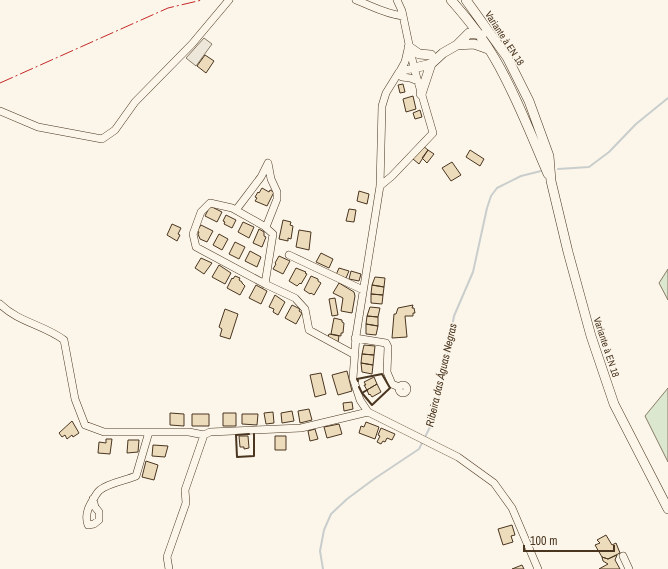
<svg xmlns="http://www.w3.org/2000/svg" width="668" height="569" font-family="'Archivo Narrow',sans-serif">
	<rect width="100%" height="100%" fill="#fbf6e9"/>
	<path fill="#dce7d0" stroke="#887966" d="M668,269V300L659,283Z
		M668,388V462L645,416Z"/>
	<path fill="#ede7d9" stroke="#887966" d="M204,38L212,44L196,66L186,58Z"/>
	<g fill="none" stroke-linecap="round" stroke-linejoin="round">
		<path stroke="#c9cecd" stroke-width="2" d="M558,169L589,167L609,152L636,124L668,98
			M323,569L320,551L324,530L331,514L347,499L374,479L419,449L432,423L440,393L454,316L473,272L487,208L491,196L497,188L521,176L541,171"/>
	</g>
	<path fill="#ecdcbc" stroke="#4a3520" d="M205,55L214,61L206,73L197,66Z
		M403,84L405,92L400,93L398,85Z
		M413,96L416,109L406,112L403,99Z
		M420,110L422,117L415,119L413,113Z
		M423,146L428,150L419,164L413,159Z
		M428,150L434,154L427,163L422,158Z
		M470,150L484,159L480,166L466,157Z
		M452,162L461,175L451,181L442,168Z
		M262,188L269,192L270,190L274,192L267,206L255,201L257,198L255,197L258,192L259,193Z
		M359,191L369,194L367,204L357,201Z
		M210,206L222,212L217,222L205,216Z
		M349,209L356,210L354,222L346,221Z
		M226,215L236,220L232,228L224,224L225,222L223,221Z
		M283,220L291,222L290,225L293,226L291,239L288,238V241L279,239Z
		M243,222L254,227L249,238L238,232Z
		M172,224L181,228L178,234L180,235L177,241L167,235Z
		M201,225L213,231L207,242L200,239L198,234L199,232L197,231Z
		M259,229L264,232V236L266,237L262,247L253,243Z
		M299,230L311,232L309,250L296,247Z
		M219,234L228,239L222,250L213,245Z
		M235,242L245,247L239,259L229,254Z
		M250,251L261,257L257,267L245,261Z
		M321,253L333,259L329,268L316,262Z
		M279,256L290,261L283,274L273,269L276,264L275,263Z
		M201,258L212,263L204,274L195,268Z
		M219,265L231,273L225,284L212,277Z
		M296,268L306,272L305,273L307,274L301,284L300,283L297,286L289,281Z
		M339,268L349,271L346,278L336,275Z
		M351,271L361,274L359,281L349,279Z
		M235,276L240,278L239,280L242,282V283L245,286L240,295L227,288L232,278L233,279Z
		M311,276L318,279V281L321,283L314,295L311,293L310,294L304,290Z
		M375,277L385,278L384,287L372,285Z
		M339,283L354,292L355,296L352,313L341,311L343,298L333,293Z
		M256,285L267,291L261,304L249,298Z
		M372,285L384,287L383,295L371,294Z
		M371,294L383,295L382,304L371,303Z
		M275,295L285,302L278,315L273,312L274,309L269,307Z
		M335,298L338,315L332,316L329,299Z
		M292,305L300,309L299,311L302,313L296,324L285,318Z
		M413,305L412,308H414L415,313H413V316H405L407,337L392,338L394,314H396L398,308Z
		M370,307L380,308L378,317L367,316Z
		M225,309L238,314L230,339L220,336L222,329L219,327Z
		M367,316L378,317V326L366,324Z
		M334,318L342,320V322L344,323L343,333H341V336L331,334Z
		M366,324L378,326L376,335L366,334Z
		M329,334L339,336L338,342L328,337Z
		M364,345L375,346L374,355L362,354Z
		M362,354L374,355L373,365L361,363Z
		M361,363L373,365L372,374L362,372Z
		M347,371L352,391L338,395L332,375Z
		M321,373L326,394L315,397L310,375Z
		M374,377L377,384L367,390L364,385H366L364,382Z
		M377,384L381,392L372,397L370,394L369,395L367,390Z
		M352,402L353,409L344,411L343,403Z
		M309,409L312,420L300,423L298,411Z
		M292,411L294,421L282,423L281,413Z
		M273,412L274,423L266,424L264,413Z
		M170,413L184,414V426L170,425Z
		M223,413H236V426H223Z
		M192,414H209V426H192Z
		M242,414H258L257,425L242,424Z
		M72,421L79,433L73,437L72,435L67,439L65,435L62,437L59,433Z
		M366,422L379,427L375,439L359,433L361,426L364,427Z
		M339,424L342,434L327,438L324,427Z
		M381,428L395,434L392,440L387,438L385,442L383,441L381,444L377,442L380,436L378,435Z
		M315,429L318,439L310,441L308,431Z
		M239,436H248L249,448L244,449V447H240Z
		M275,436H286V450H275Z
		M106,439H112L110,454L98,453L99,442L106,443Z
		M128,440H139L138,452L127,453Z
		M153,445L168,446L165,457L152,456Z
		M146,461L158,465L154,480L142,477Z
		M512,525L515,535L511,536L513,542L503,545L498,529Z
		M606,535L612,545L616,543L620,553L608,559L602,557L595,545L600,543L597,540Z
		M617,555L615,560L620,569H599L608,564L603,561L602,557L608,559Z
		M522,565L524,569H512Z"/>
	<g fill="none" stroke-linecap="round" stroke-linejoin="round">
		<defs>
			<path id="minor" d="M356,0C372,6 385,14 403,16
				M414,68L399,72L386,93L382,106L380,186L356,336L353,378L360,400L368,412L458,457L494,483L512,508L538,569
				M400,71L405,62L408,49
				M402,77L410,78L418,81
				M0,111L38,127L102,139L115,130L135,102L192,44L229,0
				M380,186L392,176L433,133L414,68L402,11L397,0
				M236,210L261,177L268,163L271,179L277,192V199L266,227
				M289,255L363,290
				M265,284L273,234L264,226L232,208L210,203L201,212L193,234L196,247L265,284L295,298L305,309L309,330L355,355
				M0,304C18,322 44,325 64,340L75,399L85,425L104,432H189L204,435
				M355,338L386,343L388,347L387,372L392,384L399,387
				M399 389a4 4 0 1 1 8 0a4 4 0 1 1-8 0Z
				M93,499L95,507L99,512V520L94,524L88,525C85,517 87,510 91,503C94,499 96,493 100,490C108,483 127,480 136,476L149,432
				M623,556L629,569
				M169,569L167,557L186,503L185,490L204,435L210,432L301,428L368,412"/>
			<path id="major" d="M451,0C467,18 483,38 495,59C516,95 531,135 548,174
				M466,0L507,57L529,101L549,156L551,181L568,252L591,336L614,404L668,509
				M457,45L474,44L488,49
				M409,47L419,54L431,55
				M414,68L431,64L443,53L457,45L469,33L482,35
				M421,94L431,64"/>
		</defs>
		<use href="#minor" stroke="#4a3520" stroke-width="8"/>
		<use href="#major" stroke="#4a3520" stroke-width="10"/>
		<use href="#minor" stroke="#fbf6e9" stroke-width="7"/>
		<use href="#major" stroke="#fbf6e9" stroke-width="9"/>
		<path stroke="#4a3520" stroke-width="2" d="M358,381L357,379L382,374L390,388L372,405L362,393L367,390
			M359,387L362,393
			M249,434L236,435L237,457L254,456V434"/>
		<path stroke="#c62828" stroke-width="1" stroke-dasharray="14 3 2 3" stroke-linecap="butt" d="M0,83L168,8L202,0"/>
	</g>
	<g text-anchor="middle" stroke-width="3" stroke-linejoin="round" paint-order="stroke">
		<g font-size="10" fill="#4a3520" stroke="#fbf6e9">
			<text transform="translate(505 38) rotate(57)" y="4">Variante à EN 18</text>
			<text transform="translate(607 347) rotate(72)" y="4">Variante à EN 18</text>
		</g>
		<g font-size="11" font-style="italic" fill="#4a3520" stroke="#fbf6e9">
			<text transform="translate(441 375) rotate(-77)" y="4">Ribeira das Águas Negras</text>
		</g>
	</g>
	<path d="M524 545v6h90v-6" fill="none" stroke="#4a3520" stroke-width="2"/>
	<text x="530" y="545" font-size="12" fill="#4a3520" stroke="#fbf6e9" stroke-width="3" paint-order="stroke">100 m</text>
</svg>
